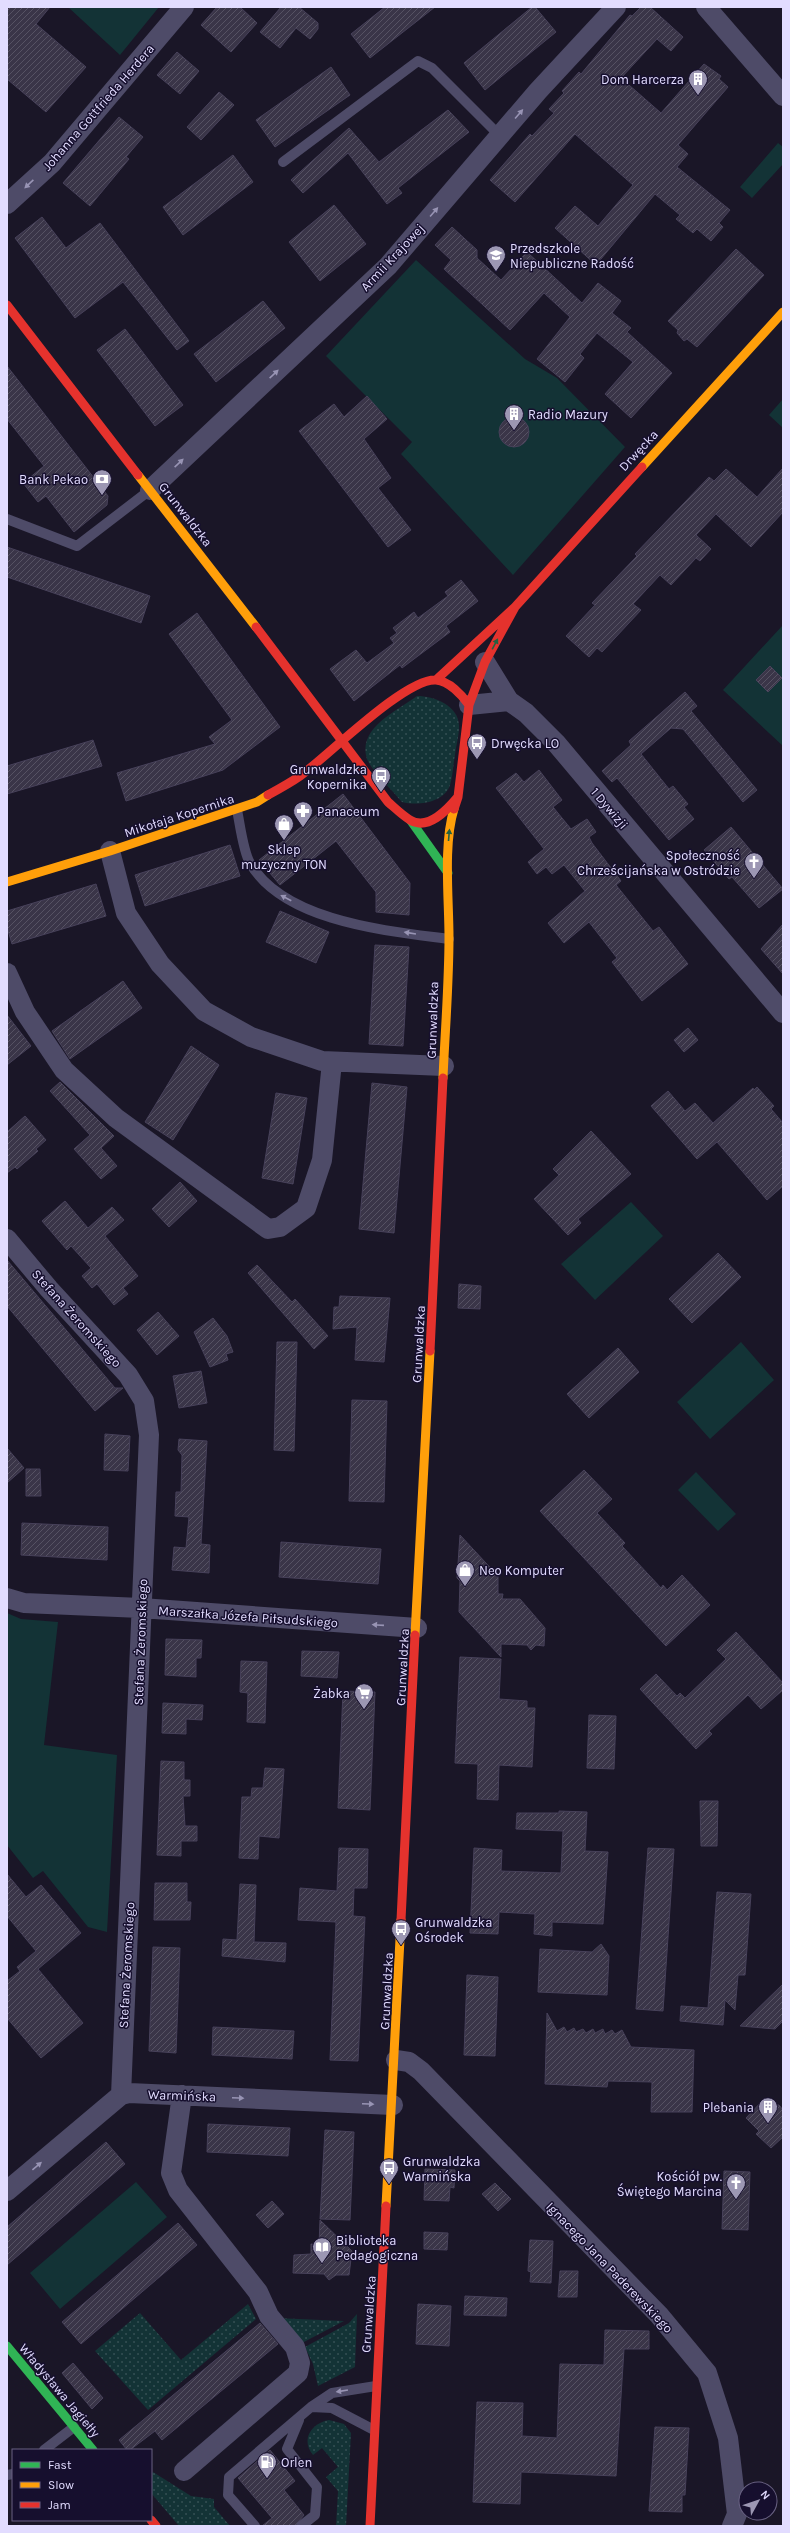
<svg xmlns="http://www.w3.org/2000/svg" width="790" height="2533" font-family="Karla,sans-serif">
	<defs>
		<pattern id="grass-dots" width="8" height="8" patternUnits="userSpaceOnUse"><rect width="8" height="8" fill="#133336"/><path d="M2 2h.1M6 6h.1" fill="none" stroke="#355054" stroke-width="1.8" stroke-linecap="round"/></pattern>
		<pattern id="building-hatch" width="6" height="6" patternUnits="userSpaceOnUse"><rect width="6" height="6" fill="#3a3548"/><path d="M-1 1l2-2M0 6l6-6M5 7l2-2" fill="none" stroke="#565263"/></pattern>
	</defs>
	<rect width="100%" height="100%" fill="#1a1627"/>
	<path fill="url(#grass-dots)" d="M417,696C434,696 460,706 459,727C459,736 456,746 455,755C453,764 453,776 450,785C444,803 418,806 402,802C394,792 371,770 367,759C357,728 397,711 417,696Z
		M248,2304L256,2319L148,2410L95,2351L140,2313L181,2360Z
		M357,2314L355,2367L318,2386L313,2364L305,2347L349,2323Z
		M276,2318L344,2321L302,2343Z
		M329,2420L344,2424L351,2433L346,2526H336L338,2491L326,2477L338,2467L322,2448L313,2455C300,2439 312,2423 329,2420Z
		M153,2472L191,2496L214,2499V2507L230,2526H179L151,2493V2475Z"/>
	<path fill="#133336" d="M68,7H159L120,55Z
		M778,143L783,147V164L752,198L740,187Z
		M416,260L525,359L557,378L625,447L513,575L401,454L412,442L326,356Z
		M783,399V428L769,415Z
		M783,625V746L723,690Z
		M631,1202L663,1236L595,1300L561,1264Z
		M741,1342L774,1380L710,1439L677,1402Z
		M696,1472L736,1514L718,1531L678,1490Z
		M7,1613L21,1619L58,1622L44,1745L117,1755L107,1932L88,1927L43,1871L33,1878L7,1845Z
		M136,2182L167,2217L60,2309L30,2273Z"/>
	<path fill="url(#building-hatch)" stroke="#47415a" d="M7,7H50L36,24L86,67L46,112L7,79Z
		M217,7H240L257,23L231,52L201,25Z
		M281,7H299L318,23V29L310,39L296,28L280,48L260,32Z
		M385,7H435L370,58L351,34Z
		M532,7H535L556,32L485,90L464,63Z
		M641,7H650L683,37L671,51L657,39L621,78L661,113L704,64L721,76L719,79L728,87L678,145L688,154L677,167L730,210L719,223L723,227L711,241L697,229L693,233L676,219L680,215L655,194L596,265L555,228L575,206L598,226L633,185L575,134L515,202L490,180L530,134L532,136L554,113L549,109L564,93L562,91L579,72L581,74L630,15L632,16Z
		M177,52L199,71L180,94L157,75Z
		M331,67L350,95L275,147L256,120Z
		M219,92L234,105L201,140L187,127Z
		M448,110L469,132L398,188L402,193L387,204L348,153L303,193L291,180L349,128L379,162Z
		M119,117L143,137L126,157L129,159L90,206L63,183Z
		M233,155L253,182L183,235L163,207Z
		M334,205L366,244L320,281L289,242Z
		M42,217L66,248L100,223L189,341L177,350L123,282L75,318L15,238Z
		M452,227L477,250V258L501,280L527,252L582,303L598,283L621,301L612,313L631,328L627,332L672,373L631,418L605,394L633,362L597,333L580,354L584,358L565,382L537,359L570,317L544,293L510,330L444,269L451,260L435,245Z
		M736,249L764,275L697,347L687,339L684,341L677,333L678,330L668,321Z
		M263,301L285,328L216,382L194,354Z
		M125,329L183,405L155,426L97,350Z
		M7,366L108,496L107,505L74,532L46,496L38,502L23,483L44,466L7,419Z
		M367,396L387,419L364,439L391,478L378,488L411,530L388,547L299,431L334,404L344,417Z
		M499 432a15 15 0 1 1 30 0a15 15 0 1 1-30 0Z
		M783,468V512L751,547L716,514L696,535L711,549L700,561L696,558L671,585L660,575L633,604L641,610L602,652L597,648L589,657L566,636L595,605L592,603L637,556L635,554L709,477L714,481L726,469L757,497Z
		M7,547L150,596L141,623L7,577Z
		M461,580L478,601L446,626L450,632L402,668L400,665L354,701L330,669L356,650L367,663L394,643L390,638L397,633L393,628L414,612L418,618L448,596L445,592Z
		M197,613L280,727L223,770L126,801L117,773L215,744L209,737L232,720L169,634Z
		M770,666L782,678L768,692L756,680Z
		M685,692L697,706L691,711L757,790L743,802L683,729L671,728L641,754L669,789L673,786L688,804L684,807L694,819L669,840L617,778L612,782L602,771L631,745L629,741Z
		M93,740L102,766L7,794V766Z
		M539,770L562,800L553,807L571,829L587,819L596,832L589,837L592,843L621,881L616,885L653,931L659,927L688,964L642,1001L612,962L617,958L589,922L564,943L548,923L585,891L564,865L552,874L546,867L537,874L528,862L544,849L496,788L516,773L524,782Z
		M343,794L410,883L409,915L376,912V892L336,841L280,885L259,860Z
		M731,827L783,889L759,908L732,877L729,879L704,850Z
		M230,845L240,876L145,906L135,875Z
		M96,884L106,916L12,944L7,927V911Z
		M280,911L329,932L316,963L266,942Z
		M783,924V974L761,949Z
		M375,945L409,947L403,1046L369,1044Z
		M123,981L142,1008L70,1059L52,1031Z
		M7,1015L31,1046L7,1065Z
		M688,1028L698,1040L684,1052L674,1040Z
		M191,1046L219,1065L173,1140L145,1122Z
		M60,1082L114,1136L101,1148L117,1166L101,1179L74,1149L90,1135L50,1091Z
		M372,1083L407,1087L394,1233L359,1229Z
		M757,1087L774,1106L771,1109L783,1123V1186L767,1200L717,1142L697,1159L651,1106L668,1091L685,1111L695,1103L713,1123L753,1088L754,1090Z
		M276,1093L307,1098L293,1184L262,1178Z
		M25,1116L46,1140L36,1149L38,1151L17,1169L15,1167L7,1173V1132Z
		M591,1131L631,1174L578,1219L581,1223L568,1235L534,1199L559,1175L553,1169Z
		M180,1182L197,1201L169,1227L152,1209Z
		M65,1201L88,1228L112,1207L124,1220L105,1236L138,1276L123,1288L128,1294L114,1305L97,1284L92,1288L82,1276L91,1268L71,1246L67,1250L42,1221Z
		M718,1253L741,1277L692,1323L669,1299Z
		M7,1260L115,1388H123L95,1411L7,1306Z
		M257,1265L292,1302L295,1299L328,1336L314,1349L248,1273Z
		M459,1284L481,1286L480,1309L458,1308Z
		M340,1296L390,1298L384,1362L355,1360L357,1327L333,1329L334,1307H339Z
		M158,1312L179,1336L157,1355L137,1330Z
		M213,1318L227,1336L233,1352L226,1354L228,1360L210,1367L194,1332Z
		M277,1342H297L294,1451L274,1450Z
		M618,1348L639,1372L589,1418L567,1394Z
		M201,1371L207,1403L179,1408L173,1376Z
		M352,1400L387,1401L384,1502L349,1501Z
		M105,1434L130,1436L128,1471L104,1470Z
		M179,1439L207,1441L201,1544L210,1545L209,1573L172,1570L174,1547L186,1548L189,1517L175,1516L176,1492H181L182,1455L178,1450Z
		M7,1448L24,1468L7,1483Z
		M26,1469H40L41,1496H26Z
		M584,1470L612,1499L597,1513L625,1543L622,1546L661,1588L663,1585L667,1590L682,1575L710,1605L666,1646L540,1511Z
		M22,1523L108,1527L107,1560L21,1555Z
		M460,1535L498,1576V1594H503L502,1599H520L545,1628L544,1646L536,1645L531,1650L527,1645L501,1644V1657L459,1612L460,1581L457,1578Z
		M281,1542L381,1549L378,1584L279,1577Z
		M736,1632L783,1683V1690L761,1709L748,1695L709,1731L712,1734L696,1749L640,1689L656,1674L677,1696L680,1693L685,1698L726,1659L717,1650Z
		M166,1639L202,1640L201,1658H196V1677L165,1675Z
		M302,1651L339,1652L337,1678L301,1676Z
		M460,1657L501,1659L499,1699L527,1701V1708H535L532,1767L499,1765L498,1800L477,1799L478,1764L455,1763Z
		M241,1661L267,1662L265,1723L247,1722L248,1693L240,1692Z
		M343,1691L375,1692L370,1810L338,1808Z
		M163,1703L203,1705L202,1720L186,1719V1734L162,1733Z
		M589,1715L616,1716L614,1769L587,1768Z
		M161,1761L184,1762V1780H190V1796H183L185,1826H197V1841H181V1856L157,1855Z
		M265,1768L284,1769L279,1838L259,1836L258,1859L239,1858L242,1797H251L252,1788H263Z
		M700,1801H718L717,1846H701Z
		M559,1811L587,1812L585,1851L608,1852L603,1924L552,1922V1936L534,1934L535,1914L499,1912L498,1934L470,1933L474,1848L502,1850L501,1871L561,1873L563,1831L516,1829L517,1813H559Z
		M339,1848L368,1849L367,1888H354L353,1916L365,1917L358,2061L330,2060L336,1922L298,1920L300,1888L337,1891Z
		M648,1848L674,1849L663,2011L636,2009Z
		M7,1874L26,1897L41,1885L81,1933L38,1969L83,2023L41,2058L7,2018V1981L20,1971L17,1967L36,1951L7,1916Z
		M155,1883H187V1902H191L190,1920H154Z
		M240,1884L256,1885L254,1942L286,1943L285,1962L222,1956L223,1939L237,1940Z
		M717,1892L751,1894L745,1975H738L735,2010L725,2000L723,2025L680,2021L681,2006L708,2008Z
		M601,1944L609,1956L607,1995L538,1992L540,1949L592,1952Z
		M153,1947L180,1948L176,2053L149,2051Z
		M467,1975L498,1977L495,2056L464,2055Z
		M783,1984V2021L775,2029L740,2026Z
		M547,2013L557,2031L564,2027L567,2032L574,2028L576,2032L583,2029L586,2033L593,2029L595,2033L603,2029L605,2034L612,2030L615,2034L622,2030L631,2047L694,2050L692,2112H651L652,2082L608,2081L607,2087L545,2084Z
		M213,2027L294,2031L292,2059L212,2055Z
		M765,2098L773,2105H779L783,2110V2137L771,2148L756,2134L759,2131L746,2118Z
		M208,2124L290,2128L288,2156L207,2152Z
		M325,2130L354,2132L350,2220L320,2219Z
		M106,2142L125,2164L7,2265V2227Z
		M425,2169L455,2170L454,2188L450,2187L449,2201L424,2200Z
		M724,2171L750,2172L748,2230L722,2229Z
		M495,2183L511,2199L498,2211L482,2194Z
		M272,2201L284,2214L268,2228L256,2215Z
		M320,2220L352,2251L349,2275H336L329,2280L324,2274L293,2273L294,2255L311,2254V2244L319,2245Z
		M178,2223L197,2245L81,2344L62,2322Z
		M424,2232L448,2233L447,2250L424,2249Z
		M530,2240L553,2241L551,2283L530,2282L531,2272L528,2271Z
		M560,2271H578L577,2297H558Z
		M465,2296L507,2298L506,2316L464,2315Z
		M418,2304L451,2306L449,2346L416,2344Z
		M260,2323L278,2344L162,2440L155,2431L130,2450H127L119,2440Z
		M605,2330L649,2331V2349H624L616,2476L521,2472L520,2504L473,2502L477,2402L523,2403L522,2436L557,2438L560,2364L604,2365Z
		M73,2363L103,2398L92,2409L62,2373Z
		M655,2427L689,2428L685,2495H682V2512L649,2511Z
		M270,2450L295,2481L284,2490L304,2515L295,2526H262L272,2518L238,2478Z"/>
	<g fill="none" stroke-linecap="round" stroke-linejoin="round">
		<path stroke="#4e4b68" stroke-width="10" d="M283,162L418,61L432,68L500,136
			M7,519L77,546L150,490
			M237,810C240,824 243,851 250,863C284,922 388,931 449,939
			M311,2407L332,2408L374,2430
			M299,2420L287,2449L317,2487L315,2515L301,2526
			M44,2450L74,2427
			M7,2475L13,2474
			M255,2526L228,2495L229,2477L311,2407L332,2393L376,2386"/>
		<path stroke="#4e4b68" stroke-width="20" d="M706,7L783,96
			M7,204L52,163L184,7
			M150,490L388,266L538,91L616,7
			M485,662L509,701
			M469,705L509,701L526,713L556,743L783,1013
			M110,851L126,913L160,964L204,1011L251,1037L322,1061L444,1066
			M7,973L25,1012L64,1070L116,1118L268,1229L280,1227L306,1208L322,1160L332,1062
			M7,1239L49,1289L128,1375L144,1401L149,1435L121,2095
			M7,1598L24,1603L141,1608L417,1628
			M396,2060L409,2062L421,2071L659,2315L707,2373L728,2438L737,2514L732,2526
			M182,2095L171,2173L178,2190L258,2292L269,2316L295,2347L300,2363L298,2373L184,2471
			M7,2191L121,2095L129,2093L393,2105"/>
		<path stroke="#30b455" stroke-width="9" d="M411,821L448,873
			M7,2346L93,2450"/>
		<path stroke="#ff9f0a" stroke-width="9" d="M642,467L783,312
			M138,475L256,627
			M7,882L110,851L257,802L268,795
			M443,1078C445,1031 449,984 449,937C449,899 443,844 454,809
			M415,1635L430,1351
			M386,2206L401,1920"/>
		<path stroke="#e5322d" stroke-width="9" d="M7,305L138,475
			M256,627L388,802C395,808 402,815 410,820C428,831 447,810 457,798
			M436,680L515,607L642,467
			M268,795C279,789 290,783 300,776C327,757 405,678 436,680C449,681 462,695 469,705
			M454,809L458,797L469,705L485,662L515,607
			M430,1351L443,1078
			M401,1920L415,1635
			M151,2520L156,2526
			M370,2526L386,2206"/>
	</g>
	<defs><path id="oneway-solid" d="M-6-.8H1V-3.2L6.5 0L1 3.2V.8H-6Z"/></defs>
	<g fill="#9894b4">
		<use href="#oneway-solid" transform="translate(519 114) rotate(-49)"/>
		<use href="#oneway-solid" transform="translate(29 184) rotate(137)"/>
		<use href="#oneway-solid" transform="translate(434 212) rotate(-49)"/>
		<use href="#oneway-solid" transform="translate(274 374) rotate(-43)"/>
		<use href="#oneway-solid" transform="translate(179 463) rotate(-43)"/>
		<use href="#oneway-solid" transform="translate(286 898) rotate(-152)"/>
		<use href="#oneway-solid" transform="translate(410 933) rotate(-171)"/>
		<use href="#oneway-solid" transform="translate(378 1625) rotate(-176)"/>
		<use href="#oneway-solid" transform="translate(238 2098) rotate(3)"/>
		<use href="#oneway-solid" transform="translate(368 2104) rotate(3)"/>
		<use href="#oneway-solid" transform="translate(37 2166) rotate(-40)"/>
		<use href="#oneway-solid" transform="translate(342 2391) rotate(171)"/>
	</g>
	<g fill="#236242">
		<use href="#oneway-solid" transform="translate(495 644) rotate(-62)"/>
		<use href="#oneway-solid" transform="translate(449 835) rotate(-85)"/>
	</g>
	<defs>
		<symbol id="building-pin" viewBox="-11 -11 22 30"><path d="M0 17L-7.5 6A9.5 9.5 0 1 1 7.5 6Z" fill="#9c97b3" stroke="#160f2e"/><path d="M-4-6H4V6H1V3H-1V6H-4ZM-2.5-4.3h1.7v1.8h-1.7ZM.8-4.3h1.7v1.8H.8ZM-2.5-1h1.7V.8h-1.7ZM.8-1h1.7V.8H.8Z" fill="#fff"/></symbol>
		<symbol id="school-pin" viewBox="-11 -11 22 30"><path d="M0 17L-7.5 6A9.5 9.5 0 1 1 7.5 6Z" fill="#9c97b3" stroke="#160f2e"/><path d="M0-5L7-2L0 1L-7-2ZM-4 1L0 2.5L4 1V4Q0 6-4 4Z" fill="#fff"/></symbol>
		<symbol id="bank-pin" viewBox="-11 -11 22 30"><path d="M0 17L-7.5 6A9.5 9.5 0 1 1 7.5 6Z" fill="#9c97b3" stroke="#160f2e"/><path d="M-6-4H6V4H-6ZM0-2.3a2.3 2.3 0 1 0 0 4.6a2.3 2.3 0 1 0 0-4.6Z" fill="#fff"/></symbol>
		<symbol id="bus-pin" viewBox="-11 -11 22 30"><path d="M0 17L-7.5 6A9.5 9.5 0 1 1 7.5 6Z" fill="#9c97b3" stroke="#160f2e"/><path d="M-5-6H5V4H4V6H2V4H-2V6H-4V4H-5ZM-3.5-4V0h7V-4ZM-3.5 1.2v1.5H-2V1.2ZM2 1.2v1.5H3.5V1.2Z" fill="#fff"/></symbol>
		<symbol id="pharmacy-pin" viewBox="-11 -11 22 30"><path d="M0 17L-7.5 6A9.5 9.5 0 1 1 7.5 6Z" fill="#9c97b3" stroke="#160f2e"/><path d="M-2-6h4v4h4v4h-4v4h-4v-4h-4v-4h4Z" fill="#fff"/></symbol>
		<symbol id="shop-pin" viewBox="-11 -11 22 30"><path d="M0 17L-7.5 6A9.5 9.5 0 1 1 7.5 6Z" fill="#9c97b3" stroke="#160f2e"/><path d="M-5-2.5h2.3a2.7 3.5 0 0 1 5.4 0H5L5.5 6h-11ZM-1.5-2.5h3a1.5 2.3 0 0 0-3 0Z" fill="#fff"/></symbol>
		<symbol id="church-pin" viewBox="-11 -11 22 30"><path d="M0 17L-7.5 6A9.5 9.5 0 1 1 7.5 6Z" fill="#9c97b3" stroke="#160f2e"/><path d="M-1.2-6h2.4v3.5h3.3v2.4h-3.3V6h-2.4V-.1h-3.3v-2.4h3.3Z" fill="#fff"/></symbol>
		<symbol id="supermarket-pin" viewBox="-11 -11 22 30"><path d="M0 17L-7.5 6A9.5 9.5 0 1 1 7.5 6Z" fill="#9c97b3" stroke="#160f2e"/><path d="M-6-5.5h2.5l.6 2H6L4.5 2H-2.5L-4.4-4H-6ZM-1.5 3.2a1.3 1.3 0 1 0 .1 0ZM3 3.2a1.3 1.3 0 1 0 .1 0Z" fill="#fff"/></symbol>
		<symbol id="library-pin" viewBox="-11 -11 22 30"><path d="M0 17L-7.5 6A9.5 9.5 0 1 1 7.5 6Z" fill="#9c97b3" stroke="#160f2e"/><path d="M-6-4Q-3-5.5-.7-3.5V5Q-3 3-6 4ZM6-4Q3-5.5 .7-3.5V5Q3 3 6 4Z" fill="#fff"/></symbol>
		<symbol id="fuel-pin" viewBox="-11 -11 22 30"><path d="M0 17L-7.5 6A9.5 9.5 0 1 1 7.5 6Z" fill="#9c97b3" stroke="#160f2e"/><path d="M-5.5-6h7V0h2V4h1.3V-2.5L3-4.5l.8-.8L6-3V5H2.5V1h-1V6h-7ZM-4.2-4.7v3.2H.2V-4.7Z" fill="#fff"/></symbol>
	</defs>
	<g fill-rule="evenodd">
		<use href="#building-pin" x="687" y="68" width="22" height="30"/>
		<use href="#school-pin" x="485" y="244" width="22" height="30"/>
		<use href="#building-pin" x="503" y="403" width="22" height="30"/>
		<use href="#bank-pin" x="91" y="468" width="22" height="30"/>
		<use href="#bus-pin" x="466" y="732" width="22" height="30"/>
		<use href="#bus-pin" x="370" y="765" width="22" height="30"/>
		<use href="#pharmacy-pin" x="292" y="800" width="22" height="30"/>
		<use href="#shop-pin" x="273" y="813" width="22" height="30"/>
		<use href="#church-pin" x="743" y="851" width="22" height="30"/>
		<use href="#shop-pin" x="454" y="1559" width="22" height="30"/>
		<use href="#supermarket-pin" x="353" y="1682" width="22" height="30"/>
		<use href="#bus-pin" x="390" y="1918" width="22" height="30"/>
		<use href="#building-pin" x="757" y="2096" width="22" height="30"/>
		<use href="#bus-pin" x="378" y="2157" width="22" height="30"/>
		<use href="#church-pin" x="725" y="2172" width="22" height="30"/>
		<use href="#library-pin" x="311" y="2236" width="22" height="30"/>
		<use href="#fuel-pin" x="256" y="2451" width="22" height="30"/>
	</g>
	<g text-anchor="middle" stroke-width="3" stroke-linejoin="round" paint-order="stroke">
		<g font-size="13" fill="#e2dcff" stroke="#160f2e" text-anchor="start">
			<text x="684" y="84" text-anchor="end">Dom Harcerza</text>
			<text x="510" y="253">Przedszkole<tspan x="510" dy="15">Niepubliczne Radość</tspan></text>
			<text x="528" y="419">Radio Mazury</text>
			<text x="88" y="484" text-anchor="end">Bank Pekao</text>
			<text x="491" y="748">Drwęcka LO</text>
			<text x="367" y="774" text-anchor="end">Grunwaldzka<tspan x="367" dy="15">Kopernika</tspan></text>
			<text x="317" y="816">Panaceum</text>
			<text x="284" y="854" text-anchor="middle">Sklep<tspan x="284" dy="15">muzyczny TON</tspan></text>
			<text x="740" y="860" text-anchor="end">Społeczność<tspan x="740" dy="15">Chrześcijańska w Ostródzie</tspan></text>
			<text x="479" y="1575">Neo Komputer</text>
			<text x="350" y="1698" text-anchor="end">Żabka</text>
			<text x="415" y="1927">Grunwaldzka<tspan x="415" dy="15">Ośrodek</tspan></text>
			<text x="754" y="2112" text-anchor="end">Plebania</text>
			<text x="403" y="2166">Grunwaldzka<tspan x="403" dy="15">Warmińska</tspan></text>
			<text x="722" y="2181" text-anchor="end">Kościół pw.<tspan x="722" dy="15">Świętego Marcina</tspan></text>
			<text x="336" y="2245">Biblioteka<tspan x="336" dy="15">Pedagogiczna</tspan></text>
			<text x="281" y="2467">Orlen</text>
		</g>
		<g font-size="13" fill="#e2dcff" stroke="#160f2e">
			<text transform="translate(98 107) rotate(-49)" y="5">Johanna Gottfrieda Herdera</text>
			<text transform="translate(392 257) rotate(-47)" y="5">Armii Krajowej</text>
			<text transform="translate(638 450) rotate(-47)" y="5">Drwęcka</text>
			<text transform="translate(186 514) rotate(52)" y="5">Grunwaldzka</text>
			<text transform="translate(610 808) rotate(50)" y="5">1 Dywizji</text>
			<text transform="translate(179 815) rotate(-18)" y="5">Mikołaja Kopernika</text>
			<text transform="translate(432 1020) rotate(-88)" y="5">Grunwaldzka</text>
			<text transform="translate(77 1318) rotate(48)" y="5">Stefana Żeromskiego</text>
			<text transform="translate(418 1344) rotate(-87)" y="5">Grunwaldzka</text>
			<text transform="translate(248 1616) rotate(4)" y="5">Marszałka Józefa Piłsudskiego</text>
			<text transform="translate(140 1642) rotate(-88)" y="5">Stefana Żeromskiego</text>
			<text transform="translate(402 1667) rotate(-87)" y="5">Grunwaldzka</text>
			<text transform="translate(126 1965) rotate(-87)" y="5">Stefana Żeromskiego</text>
			<text transform="translate(386 1991) rotate(-87)" y="5">Grunwaldzka</text>
			<text transform="translate(182 2095) rotate(2)" y="5">Warmińska</text>
			<text transform="translate(610 2267) rotate(46)" y="5">Ignacego Jana Paderewskiego</text>
			<text transform="translate(368 2314) rotate(-86)" y="5">Grunwaldzka</text>
			<text transform="translate(60 2390) rotate(50)" y="5">Władysława Jagiełły</text>
		</g>
	</g>
	<rect width="790" height="2533" fill="none" stroke="#e2dcff" stroke-width="16"/>
	<rect x="12" y="2449" width="140" height="72" fill="#160f2e" stroke="#686182"/>
	<rect x="20" y="2462" width="20" height="6" fill="#30b455" stroke="#686182"/>
	<text x="48" y="2469" font-size="12" fill="#e2dcff">Fast</text>
	<rect x="20" y="2482" width="20" height="6" fill="#ff9f0a" stroke="#686182"/>
	<text x="48" y="2489" font-size="12" fill="#e2dcff">Slow</text>
	<rect x="20" y="2502" width="20" height="6" fill="#e5322d" stroke="#686182"/>
	<text x="48" y="2509" font-size="12" fill="#e2dcff">Jam</text>
	<g transform="translate(758 2501) rotate(50)"><circle r="19" fill="#160f2e" stroke="#686182"/>
	<path d="M0-3L7 15L0 10L-7 15Z" fill="#9c97b3"/>
	<text y="-6" font-size="11" font-weight="bold" text-anchor="middle" fill="#e2dcff">N</text>
	</g>
</svg>
